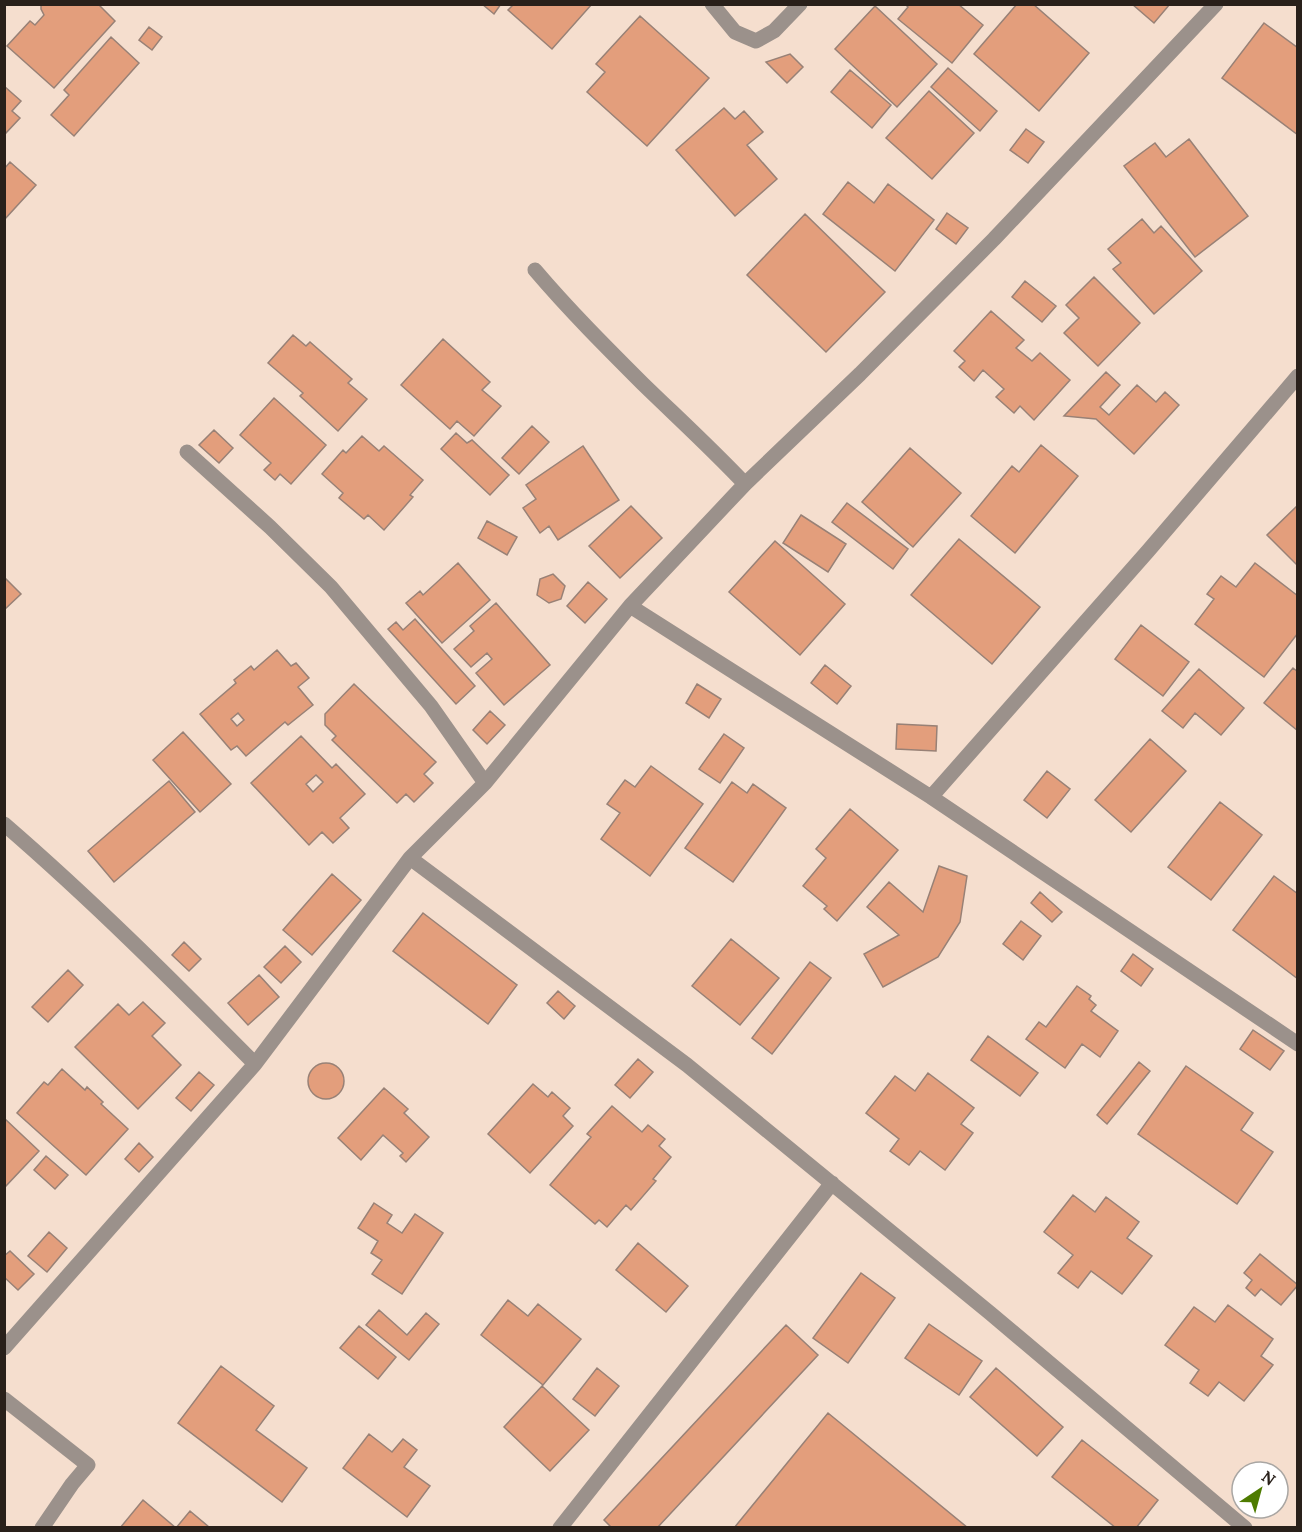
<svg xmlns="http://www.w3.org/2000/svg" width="1302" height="1532" font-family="Lora,serif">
	<rect width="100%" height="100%" fill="#f5dece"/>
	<path fill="#e39e7c" stroke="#988176" stroke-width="1.5" fill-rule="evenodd" d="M41,4H98L115,21L54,88L7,46L30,21L35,25L44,15L41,9Z
		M482,4H501L494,14Z
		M514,4H592L552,49L508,10Z
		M905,4H958L983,25L952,63L898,19L908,7Z
		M1017,4H1033L1089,53L1039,111L974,54Z
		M1132,4H1170L1154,23Z
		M875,6L937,64L897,107L835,49Z
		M640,16L709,78L647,146L587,92L605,72L596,64Z
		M1264,23L1298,48V135L1222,78Z
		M149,27L162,37L152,50L139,40Z
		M111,37L139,63L74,136L51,115L69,95L64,90Z
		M790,54L803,67L787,83L766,62Z
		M948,68L997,111L980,131L931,87Z
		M850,70L891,105L872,128L831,92Z
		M4,86L21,101L12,111L20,118L4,135Z
		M929,91L974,133L932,179L886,138Z
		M724,108L735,119L744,111L763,132L747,145L777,179L735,216L676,150Z
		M1026,129L1044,142L1028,163L1010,150Z
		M1189,139L1248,216L1195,257L1124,166L1155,143L1166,157Z
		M10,162L36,185L4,220V169Z
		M848,182L874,203L888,184L934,220L895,271L823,214Z
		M947,213L968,228L956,244L936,229Z
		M805,214L885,292L826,352L747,275Z
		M1142,219L1154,233L1161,226L1202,271L1154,314L1113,269L1121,263L1108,249Z
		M1094,277L1140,323L1098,366L1064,333L1079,318L1066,305Z
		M1025,281L1056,306L1042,322L1012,297Z
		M991,311L1024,340L1016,348L1032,361L1040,353L1070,380L1034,420L1020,406L1014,413L996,397L1004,389L983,370L974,381L959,367L965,361L954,351Z
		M293,335L306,346L310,342L352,379L348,383L367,399L338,431L300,396L303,393L268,363Z
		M443,339L490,382L482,390L501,406L474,436L457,421L450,429L401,385Z
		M1106,372L1120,385L1100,407L1109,415L1137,385L1156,402L1165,392L1179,405L1134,454L1096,419L1064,416Z
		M274,398L326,445L291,484L280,474L275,480L264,470L271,463L240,435Z
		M532,426L549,442L519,474L502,458Z
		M214,430L233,448L219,463L199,445Z
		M456,433L467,443L472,440L509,475L490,495L441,449Z
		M362,436L379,451L384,446L423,480L410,495L413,497L384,530L368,515L364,519L339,498L343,493L322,474L343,450L346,453Z
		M1041,445L1078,476L1015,553L971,516L1012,466L1019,472Z
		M583,446L619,500L558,540L549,526L540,533L523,508L536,499L526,485Z
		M910,448L961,493L913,547L862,502Z
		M847,503L908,549L893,569L832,522Z
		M1298,505V566L1267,535Z
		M631,506L662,538L620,578L589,546Z
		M801,515L846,544L828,572L783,543Z
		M487,521L517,537L507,555L478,538Z
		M959,539L1040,607L992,664L911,595Z
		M775,541L845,604L800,655L729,592Z
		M458,563L490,600L442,643L406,603L420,591L423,595Z
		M1255,563L1298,596V633L1264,677L1195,624L1214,599L1207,594L1221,576L1236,587Z
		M553,574L565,586L561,599L549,603L537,595L540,579Z
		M4,577L21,594L4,610Z
		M588,582L607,599L585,623L567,606Z
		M496,603L550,665L504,705L476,673L492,659L487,653L471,667L454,649L474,631L470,626Z
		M415,619L475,686L456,704L388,629L396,622L403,630Z
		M1141,625L1189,662L1163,696L1115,659Z
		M277,650L291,666L296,663L309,678L298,687L313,705L288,725L285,722L246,756L237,746L231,750L200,714L236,683L234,680L251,666L254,670ZM238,713L244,720L237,726L231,719Z
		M825,665L851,686L837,704L811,683Z
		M1293,668L1298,672V731L1264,703Z
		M1199,669L1244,708L1221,735L1195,713L1183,728L1162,711Z
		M354,684L436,762L424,774L433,783L414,802L406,794L397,803L332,740L336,736L325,725V714Z
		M697,684L721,699L709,718L686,703Z
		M490,711L505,725L487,744L473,730Z
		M897,724L937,726L936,751L896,749Z
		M183,732L231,784L200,812L153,760Z
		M724,734L744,748L720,783L699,769Z
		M301,736L332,768L336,764L365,794L340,818L349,828L333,843L322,832L309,845L251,783ZM316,775L323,782L313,792L306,784Z
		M1150,739L1186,771L1131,832L1095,800Z
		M651,766L703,804L650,876L601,839L620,813L607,804L625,780L635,787Z
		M1047,771L1070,789L1047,818L1024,800Z
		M169,781L195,812L114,882L88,851Z
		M732,782L747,793L753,784L786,808L733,882L685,848Z
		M1220,802L1262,835L1211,900L1168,867Z
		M850,809L898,850L837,921L824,909L827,906L803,886L826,858L816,849Z
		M939,866L967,876L960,922L938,957L883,987L864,954L899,935L867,907L889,882L923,912Z
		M332,874L361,900L312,955L283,930Z
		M1274,876L1298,894V979L1233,930Z
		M1040,892L1062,912L1052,922L1031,903Z
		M423,913L517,985L488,1024L393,951Z
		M1021,921L1041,936L1023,960L1003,944Z
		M731,939L779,978L740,1025L692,986Z
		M184,942L201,959L189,971L172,955Z
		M285,946L301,962L281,983L264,967Z
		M1133,954L1153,969L1141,986L1121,971Z
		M810,962L831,978L772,1054L752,1038Z
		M68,970L83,985L48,1022L32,1007Z
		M259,975L279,997L248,1025L228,1003Z
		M1077,986L1091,996L1089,999L1096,1005L1091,1011L1118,1031L1100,1057L1082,1044L1065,1068L1026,1039L1039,1022L1046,1027Z
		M558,991L575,1006L564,1019L547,1003Z
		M143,1002L165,1023L152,1036L181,1065L138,1109L75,1047L118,1004L129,1015Z
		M1253,1030L1284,1051L1270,1070L1240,1049Z
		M988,1036L1038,1073L1020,1096L971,1060Z
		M638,1059L653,1072L630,1098L615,1085Z
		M1139,1062L1150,1071L1107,1124L1097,1115Z
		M308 1081a18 18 0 1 1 36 0a18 18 0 1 1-36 0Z
		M1186,1066L1253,1113L1241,1130L1273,1152L1237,1204L1138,1134Z
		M62,1069L85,1090L87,1087L103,1102L101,1104L128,1129L86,1175L17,1113L44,1082L48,1085Z
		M199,1072L214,1085L191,1111L176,1098Z
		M928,1073L974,1108L961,1124L973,1133L945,1170L920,1151L909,1165L890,1151L899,1139L866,1113L895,1076L915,1091Z
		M533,1084L548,1097L552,1092L570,1108L563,1116L573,1126L530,1173L488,1134Z
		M384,1088L408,1109L404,1113L429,1137L406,1162L400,1156L403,1153L383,1135L361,1160L338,1138Z
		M612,1106L642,1132L648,1125L665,1139L659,1146L671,1157L653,1179L656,1181L631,1210L626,1205L607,1227L599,1220L595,1224L550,1185L591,1137L587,1134Z
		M4,1118L39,1151L4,1188Z
		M139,1143L153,1157L139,1172L125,1159Z
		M46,1156L68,1175L55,1189L34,1170Z
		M1073,1195L1095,1212L1106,1197L1139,1222L1127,1238L1152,1256L1122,1294L1091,1271L1078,1288L1058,1273L1073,1255L1044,1232Z
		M374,1203L392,1215L387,1223L402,1233L415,1214L443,1233L402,1294L372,1274L382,1260L371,1253L378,1241L358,1228Z
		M49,1232L67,1248L47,1272L28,1256Z
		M638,1243L688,1286L666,1312L616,1270Z
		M10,1251L34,1274L18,1290L4,1277V1256Z
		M1260,1254L1298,1285L1281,1305L1261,1289L1255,1296L1246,1288L1252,1280L1244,1273Z
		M861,1273L895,1298L848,1363L813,1338Z
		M508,1300L528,1316L538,1304L581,1339L543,1385L481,1335Z
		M1228,1305L1273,1339L1261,1356L1273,1365L1244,1401L1219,1382L1208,1396L1190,1383L1199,1370L1165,1345L1194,1307L1215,1322Z
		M379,1310L407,1335L426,1313L439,1324L409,1360L366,1325Z
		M929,1324L982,1361L959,1395L905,1358Z
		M786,1325L818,1355L657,1528H612L604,1520Z
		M359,1326L396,1357L378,1379L340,1348Z
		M221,1366L274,1406L256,1430L307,1468L282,1502L178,1423Z
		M597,1368L619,1386L595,1416L573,1399Z
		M996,1368L1063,1427L1037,1456L970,1397Z
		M542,1386L589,1430L550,1471L504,1427Z
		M828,1413L968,1528H734Z
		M369,1434L392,1452L403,1439L417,1450L404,1467L430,1486L407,1517L343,1468Z
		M1082,1440L1158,1500L1136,1528H1116L1052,1477Z
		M1254,1465L1261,1472H1246Z
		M143,1500L176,1528H120Z
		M190,1511L209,1527L208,1528H176Z"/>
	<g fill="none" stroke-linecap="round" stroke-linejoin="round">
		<path stroke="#9b918b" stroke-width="15" d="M712,4L735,32L756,41L774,31L800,4
			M535,270C569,310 606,347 643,384C677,417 712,449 745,484
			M187,452L270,527L331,587L431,706L485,783
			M630,606L931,797L1298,1044
			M931,797L1148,551L1298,376
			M4,824C92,900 174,982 255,1064L4,1348
			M410,858L687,1065L990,1313L1245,1528
			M255,1064L410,858L485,783L630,606L745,484L860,374L994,239L1216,4
			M4,1399L88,1465L72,1484L42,1528
			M560,1528L832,1183"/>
	</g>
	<rect width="1302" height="1532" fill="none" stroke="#29201a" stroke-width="12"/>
	<g transform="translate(1260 1490) rotate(36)"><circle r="28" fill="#ffffff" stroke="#a9a6a3" stroke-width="1.5"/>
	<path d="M0-4.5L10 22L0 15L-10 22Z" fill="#4e7b00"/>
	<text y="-9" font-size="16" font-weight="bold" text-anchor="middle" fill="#29201a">N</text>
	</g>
</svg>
